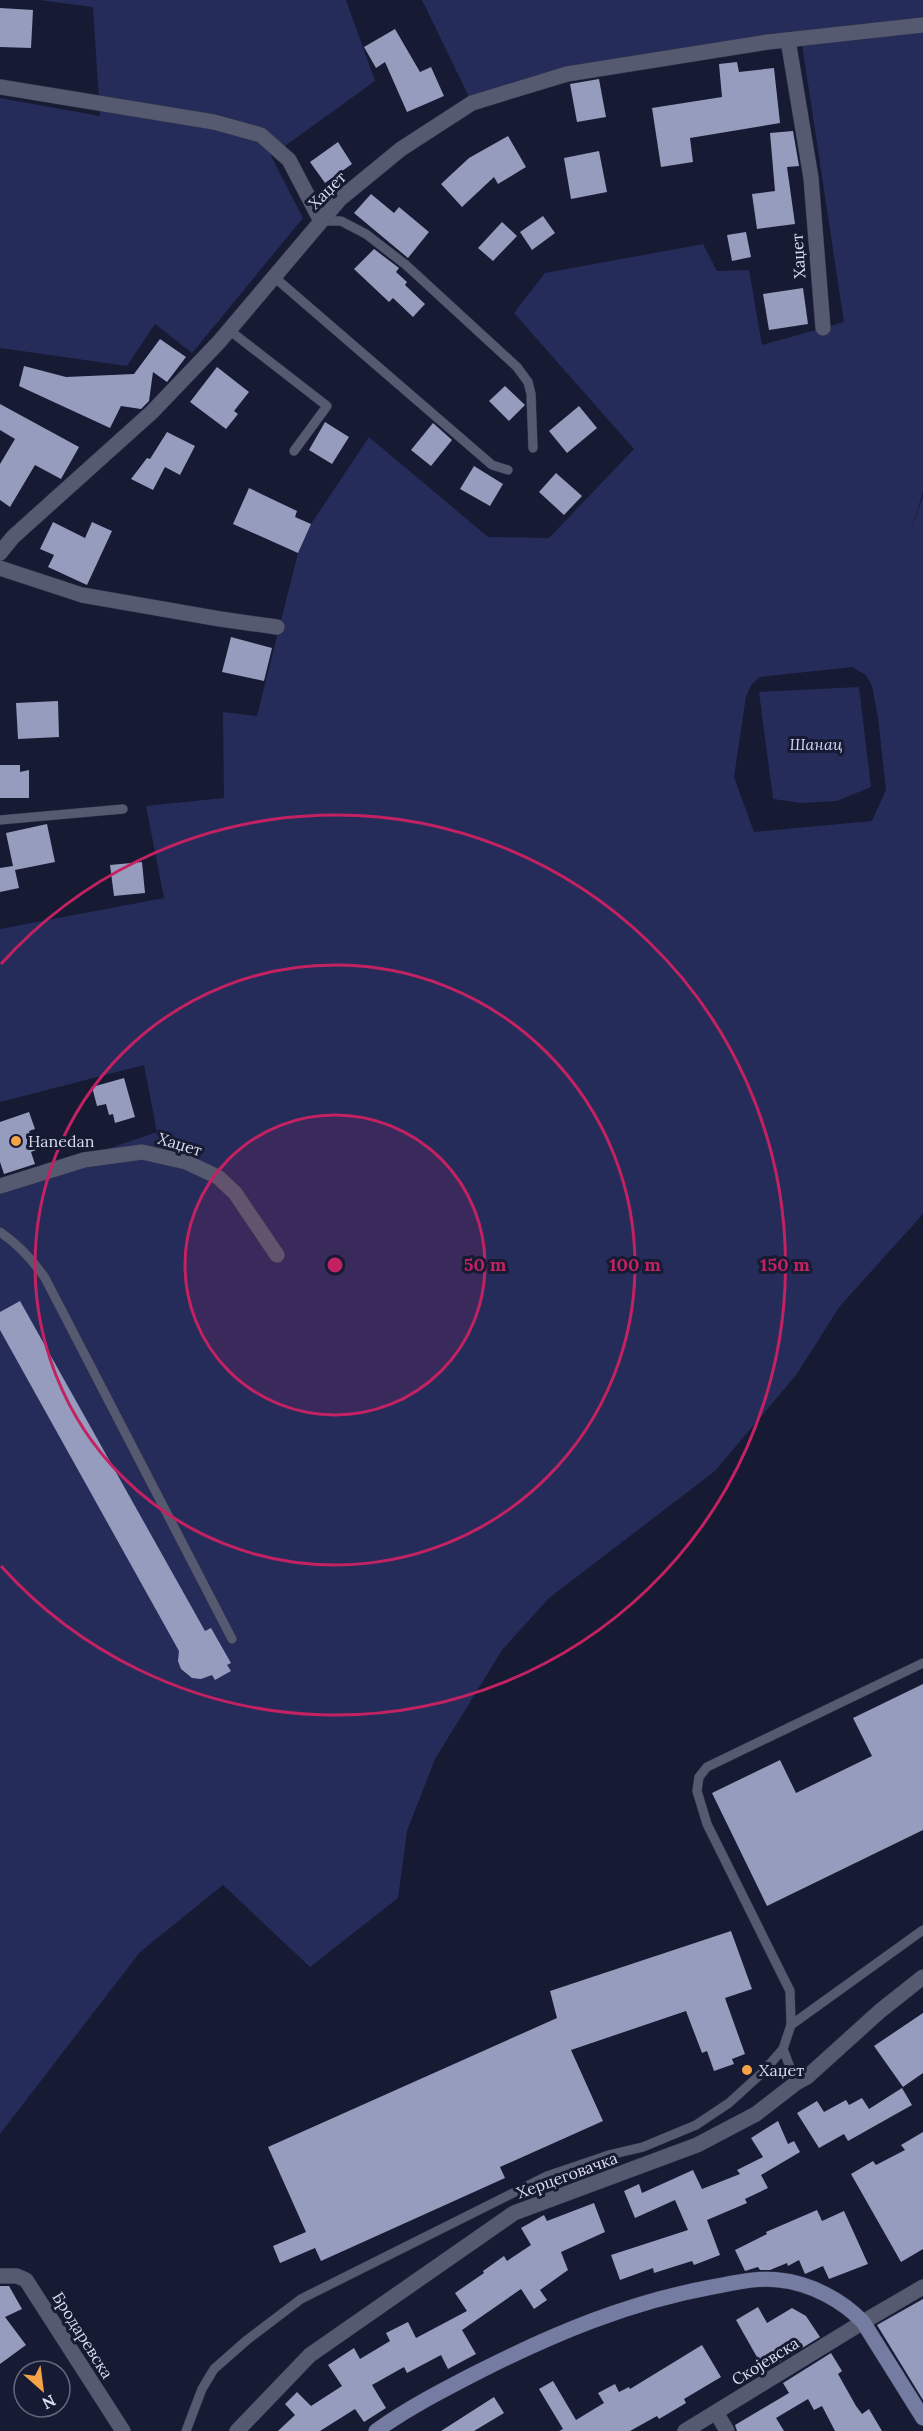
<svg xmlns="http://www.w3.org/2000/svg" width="923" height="2431" font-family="Lora,serif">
	<rect width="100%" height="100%" fill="#161a32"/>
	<path fill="#262c5a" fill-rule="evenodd" d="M39,0H346L375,81L271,156L303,218L192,353L155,324L127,366L0,348V98L100,116L93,7Z
		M422,0H923V492L910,533L923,496V1214L840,1306L796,1375L715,1471L549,1598L502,1650L435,1759L407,1831L398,1898L310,1967L223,1885L140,1952L0,2134V1186L157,1132L144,1065L0,1102V929L164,898L146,806L224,798L223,712L257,716L298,553L311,524L369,437L488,537L549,538L634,449L514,313L545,273L703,244L717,271L749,270L762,345L844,322L801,38L661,59L472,103ZM852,667L866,675L872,686L878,718L886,790L872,821L754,832L734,777L746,696L752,684L760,677Z
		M859,687L871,787L837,801L802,803L773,799L759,692Z"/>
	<path fill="#959cbd" d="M0,8L33,10L31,48L0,47Z
		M395,29L420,72L431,67L444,96L407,112L385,62L376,68L364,47Z
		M737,62L739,72L774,68L780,123L690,138L693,162L661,167L652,108L722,97L719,64Z
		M599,79L606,117L577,122L570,84Z
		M793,131L799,166L787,167L795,224L757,229L752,194L775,191L770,133Z
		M508,136L526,167L498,184L494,177L462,207L441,184L469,158Z
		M338,142L352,164L325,183L310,162Z
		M599,151L607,192L571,199L564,158Z
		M371,194L394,213L399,207L429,232L408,258L354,213Z
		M543,216L555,233L532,250L520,232Z
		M502,222L517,236L493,261L478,248Z
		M746,232L751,257L732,261L727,235Z
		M374,249L399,268L396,272L407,282L405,285L425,304L413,317L393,298L389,302L354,269Z
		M803,288L808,324L769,330L763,294Z
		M160,339L186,357L167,382L153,372L149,401L141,409L121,406L110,428L19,386L24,366L66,377L134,374Z
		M217,367L249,392L234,411L238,414L226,429L190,402Z
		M505,386L525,405L509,421L489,401Z
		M0,404L79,447L61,479L35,465L10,507L0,500V464L15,439L0,430Z
		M579,406L597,428L567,453L549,431Z
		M325,422L349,437L332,464L309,450Z
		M433,423L452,440L431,466L411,450Z
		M167,432L195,446L180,475L165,467L153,490L131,479L147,458L150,459Z
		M474,466L503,484L490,506L460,489Z
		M556,473L582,496L564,515L539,492Z
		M249,488L297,511L295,517L311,524L298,553L233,524Z
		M53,522L85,538L92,522L112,531L87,585L48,567L54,555L40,549Z
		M231,637L272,648L264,681L222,672Z
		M58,701L59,737L18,739L16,703Z
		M0,765H20V772L29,770V798H0Z
		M47,824L55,862L15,870L19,888L0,892V868L13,866L6,833Z
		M142,862L145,893L114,896L110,865Z
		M124,1078L135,1117L115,1123L113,1114L109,1115L106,1104L97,1106L92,1087Z
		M29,1112L35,1129L29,1131L36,1150L31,1152L35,1164L4,1174L0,1162V1122Z
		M20,1301L205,1631L211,1628L231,1663L227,1665L231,1671L215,1680L212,1675L201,1679L192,1678L181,1669L178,1661L179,1651L0,1330V1312Z
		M923,1684V1830L767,1906L712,1793L780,1760L796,1793L872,1756L853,1718Z
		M731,1931L752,1989L725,1998L745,2054L732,2059L734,2064L714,2071L707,2051L702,2053L686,2011L571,2050L603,2121L500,2167L505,2178L321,2261L315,2248L280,2263L273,2246L306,2232L268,2147L557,2018L550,1991Z
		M923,2013V2073L903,2087L874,2046Z
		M902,2088L912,2105L848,2141L844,2134L819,2148L797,2113L817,2101L824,2112L846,2100L849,2105L862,2098L869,2109Z
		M778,2121L788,2144L794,2141L800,2152L761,2175L768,2188L745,2199L747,2203L707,2220L720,2255L694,2265L692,2261L654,2273L653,2268L620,2280L611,2255L688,2230L675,2200L635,2218L624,2191L639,2184L642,2193L693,2170L702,2189L740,2174L737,2170L763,2157L751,2138Z
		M923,2132V2249L901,2262L851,2174L873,2161L876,2165L905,2150L901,2145Z
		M594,2203L605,2232L561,2252L568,2270L540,2290L547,2300L534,2309L521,2289L462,2330L476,2354L448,2369L441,2355L407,2373L404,2367L372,2385L386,2408L364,2422L355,2409L320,2431H278L295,2415L285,2404L297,2392L311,2406L342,2386L328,2365L354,2348L360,2359L390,2341L386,2333L408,2322L416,2338L467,2311L455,2293L484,2273L483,2271L504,2256L507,2261L531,2245L521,2228L544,2215L547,2221Z
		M817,2210L822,2221L844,2211L868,2264L829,2279L823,2266L805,2274L799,2260L788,2266L787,2263L770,2270H760L758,2267L745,2271L735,2250L767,2234L766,2232Z
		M0,2286H9L22,2309L5,2317L26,2345L0,2364Z
		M923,2299V2400L877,2325Z
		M758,2307L767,2323L792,2308L806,2316L820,2337L773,2366L770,2361L762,2366L736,2320Z
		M702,2345L721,2377L684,2399L686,2403L659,2419L657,2416L630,2431H559L563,2429L539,2389L553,2381L576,2420L604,2403L598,2393L615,2384L619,2392L629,2387L630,2389Z
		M831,2353L842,2371L838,2374L856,2406L862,2414L869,2409L882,2431H835L822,2406L814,2410L808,2399L776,2418L784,2431H737L735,2425L789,2393L783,2383Z
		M494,2397L504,2413L474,2431H441Z"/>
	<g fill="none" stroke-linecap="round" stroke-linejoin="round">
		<defs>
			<path id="lane" d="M321,221H341L366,234L406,265L517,367L528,382L531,394L533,448
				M273,276L492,465L508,470
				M229,330L327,406L294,451
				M0,820L123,809
				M0,1232C19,1245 32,1259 45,1278L232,1639
				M791,2025L790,1991L707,1824L697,1791L699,1777L707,1767L923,1663
				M796,2083L783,2049L791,2025L923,1930
				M186,2431L202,2389L214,2369L247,2340L301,2299L547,2176L609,2155L643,2147L696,2125L729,2103L763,2072L783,2049"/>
			<path id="street" d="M788,40L811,178L823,328
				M0,87L214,122L261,135L289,160L321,221
				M0,553L13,537L152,412L219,342L340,199L401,149L472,103L567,74L768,42L923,25
				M0,568L82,595L220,619L277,627
				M0,1186L84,1160L142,1152L186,1162L218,1177L235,1193L277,1255
				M0,2276H17L26,2280L123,2431
				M716,2412L727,2431
				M237,2431L310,2355L514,2213L697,2145L756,2114L796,2083L807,2077L880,2011L923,1977
				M685,2431L863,2322L923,2287"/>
			<path id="secondary" d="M376,2431C408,2408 443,2390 478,2372C553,2334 629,2302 712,2287C734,2283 757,2277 779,2280C810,2283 842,2300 863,2322L923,2418"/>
		</defs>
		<use href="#lane" stroke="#31354c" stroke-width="10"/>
		<use href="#street" stroke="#31354c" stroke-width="16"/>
		<use href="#secondary" stroke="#31354c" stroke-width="16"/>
		<use href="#lane" stroke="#555a71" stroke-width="9"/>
		<use href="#street" stroke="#555a71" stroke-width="15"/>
		<use href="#secondary" stroke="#757ca1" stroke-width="15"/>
	</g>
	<circle cx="335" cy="1265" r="150" fill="#c32262" fill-opacity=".12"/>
	<g fill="none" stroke="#c32262" stroke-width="3">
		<circle cx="335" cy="1265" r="150"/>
		<circle cx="335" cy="1265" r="300"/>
		<path d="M1 964A450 450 0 1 1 1 1566"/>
	</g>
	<g fill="#f5a346" stroke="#161a32" stroke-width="2">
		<circle cx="16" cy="1141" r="6"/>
		<circle cx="747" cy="2070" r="6"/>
	</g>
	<g text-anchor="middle" stroke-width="6" stroke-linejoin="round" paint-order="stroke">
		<g font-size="16" fill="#d9ddee" stroke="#161a32">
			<text transform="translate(327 190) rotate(-45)" y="6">Хаџет</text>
			<text transform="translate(798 256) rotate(-94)" y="6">Хаџет</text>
			<text transform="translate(180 1144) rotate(17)" y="6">Хаџет</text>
			<text transform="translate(567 2175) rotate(-20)" y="6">Херцеговачка</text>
			<text transform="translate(83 2335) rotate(58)" y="6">Бродаревска</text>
			<text transform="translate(765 2361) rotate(-32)" y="6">Скојевска</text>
		</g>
		<g font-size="16" font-style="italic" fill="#ced5f6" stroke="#161a32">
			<text x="816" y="750">Шанац</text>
		</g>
		<g font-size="16" fill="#d9ddee" stroke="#161a32" text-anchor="start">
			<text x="28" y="1147">Hanedan</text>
			<text x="759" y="2076">Хаџет</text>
		</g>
	</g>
	<circle cx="335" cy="1265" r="9" fill="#c32262" stroke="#161a32" stroke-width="3"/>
	<g font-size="18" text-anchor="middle" font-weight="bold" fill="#c32262" stroke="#161a32" stroke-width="6" stroke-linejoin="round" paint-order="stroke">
		<text x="485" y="1271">50 m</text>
		<text x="635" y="1271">100 m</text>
		<text x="785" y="1271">150 m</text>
	</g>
	<g transform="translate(42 2389) rotate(152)"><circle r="28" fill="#161a32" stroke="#64687d" stroke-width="1.5"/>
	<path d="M0-4.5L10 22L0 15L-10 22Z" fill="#f5a346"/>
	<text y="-9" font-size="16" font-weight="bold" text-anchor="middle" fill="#d9ddee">N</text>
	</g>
</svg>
